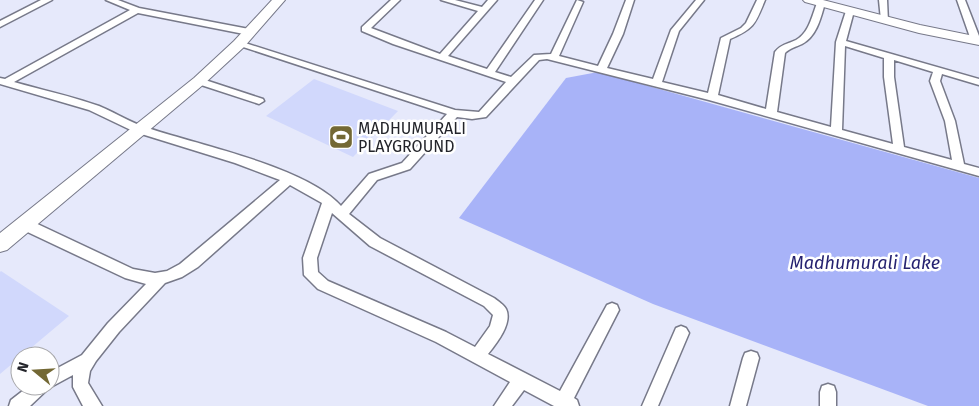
<svg xmlns="http://www.w3.org/2000/svg" width="979" height="406" font-family="'Fira Sans',sans-serif">
	<rect width="100%" height="100%" fill="#e6e9fb"/>
	<path fill="#d1d8fc" d="M314,79L398,111L353,157L266,116Z
		M1,271L69,316L0,374V272Z"/>
	<path fill="#a8b3f8" d="M598,72L979,178V406H928L653,304L459,218L566,78Z"/>
	<g fill="none" stroke-linecap="round" stroke-linejoin="round">
		<defs>
			<path id="street" d="M41,0H52L0,27V21Z
				M106,0H118L139,8L249,29L254,32L249,35L138,13L14,82C42,90 71,96 99,106C116,113 131,123 148,128C198,145 307,167 341,206L369,174L402,163L447,114L234,44L239,41L242,42L455,110L479,112L506,82L393,44L362,31V27L391,0H400L371,28L440,54L478,11L441,0H455L482,7L488,0H497L448,56L487,69L535,0H543L495,72L511,77L534,55L551,54L577,0L583,2L559,56L598,66L613,34L626,0H634L623,34L607,68L653,79L671,30L696,0H704L679,31L662,82L708,93L721,38L741,28L746,23L757,0H765C755,24 755,28 730,39L718,95L766,109L775,52C781,44 788,44 796,40C809,33 812,16 817,3L824,1L825,3C821,17 817,36 802,44C796,47 790,48 785,53L777,112L831,127L836,42L846,11L853,9L854,11L846,41L979,79V85L942,74L940,81L955,121L964,164L979,168V176L709,100L547,59L539,60L486,117L472,119L457,117L410,169L377,180L349,214L380,238L494,298C498,301 504,305 506,309C513,323 496,344 488,354L560,391L607,305L612,303L617,305L619,310L574,398L577,400L579,406H554L524,390L512,406H494L510,382L436,342L318,289L304,275L303,258L322,203L290,185L198,267L182,277L165,283L119,332L96,361L90,371L88,383L102,406H83L73,387V375L49,388L30,406H9L11,400L29,386H50V372L82,355L108,323L146,284L125,278L19,228L18,224L19,220H29L133,269L155,273L167,271L180,264L280,180L235,163L135,132L89,110L0,84V78L5,79L130,10ZM845,46L884,58V77L893,144L842,130ZM894,60L933,72L930,81L945,121L952,160L904,147L894,77ZM332,213L370,246L484,306L493,315L490,326L475,347L446,332L328,281L318,272L317,258Z
				M879,0H887L888,22L881,20Z
				M957,0H965L979,36V42H973L971,40Z
				M199,78L263,99L264,101L259,104L195,83V79Z
				M681,326L686,328L689,333L658,406H642L676,328Z
				M751,351L757,353L759,358L746,406H730L743,358L745,353Z
				M828,384L834,386L836,392V406H820V392L822,386Z"/>
			<path id="secondary" d="M803,0H823L920,25L979,37V45L919,33L805,2Z"/>
			<path id="primary" d="M272,0H285L244,47L204,84L7,250L0,252V233L194,78L234,41Z"/>
		</defs>
		<use href="#street" stroke="#777989" stroke-width="3"/>
		<use href="#secondary" stroke="#777989" stroke-width="2"/>
		<use href="#primary" stroke="#777989" stroke-width="2"/>
		<use href="#street" fill="#fff" fill-rule="evenodd"/>
		<use href="#secondary" fill="#fff" fill-rule="evenodd"/>
		<use href="#primary" fill="#fff" fill-rule="evenodd"/>
	</g>
	<defs>
		<symbol id="stadium-square" viewBox="-11 -11 22 22"><rect x="-9" y="-9" width="18" height="18" rx="4" fill="#736834" stroke="#fff"/><path d="M0-5a6.5 5 0 1 0 0 10a6.5 5 0 1 0 0-10ZM-3.5-1.8h7v3.6h-7Z" fill="#fff"/></symbol>
	</defs>
	<g fill-rule="evenodd">
		<use href="#stadium-square" x="327" y="123" width="28" height="28"/>
	</g>
	<g text-anchor="middle" stroke-width="5" stroke-linejoin="round" paint-order="stroke">
		<g font-size="16" fill="#23242a" stroke="#fff" text-anchor="start">
			<text x="358" y="134">MADHUMURALI<tspan x="358" dy="18">PLAYGROUND</tspan></text>
		</g>
		<g font-size="18" font-style="italic" fill="#252270" stroke="#fff">
			<text x="865" y="269">Madhumurali Lake</text>
		</g>
	</g>
	<g transform="translate(35 371) rotate(288)"><circle r="24" fill="#ffffff" stroke="#a7a7aa"/>
	<path d="M0-4L9 19L0 12L-9 19Z" fill="#736834"/>
	<text y="-8" font-size="14" font-weight="bold" text-anchor="middle" fill="#23242a">N</text>
	</g>
</svg>
